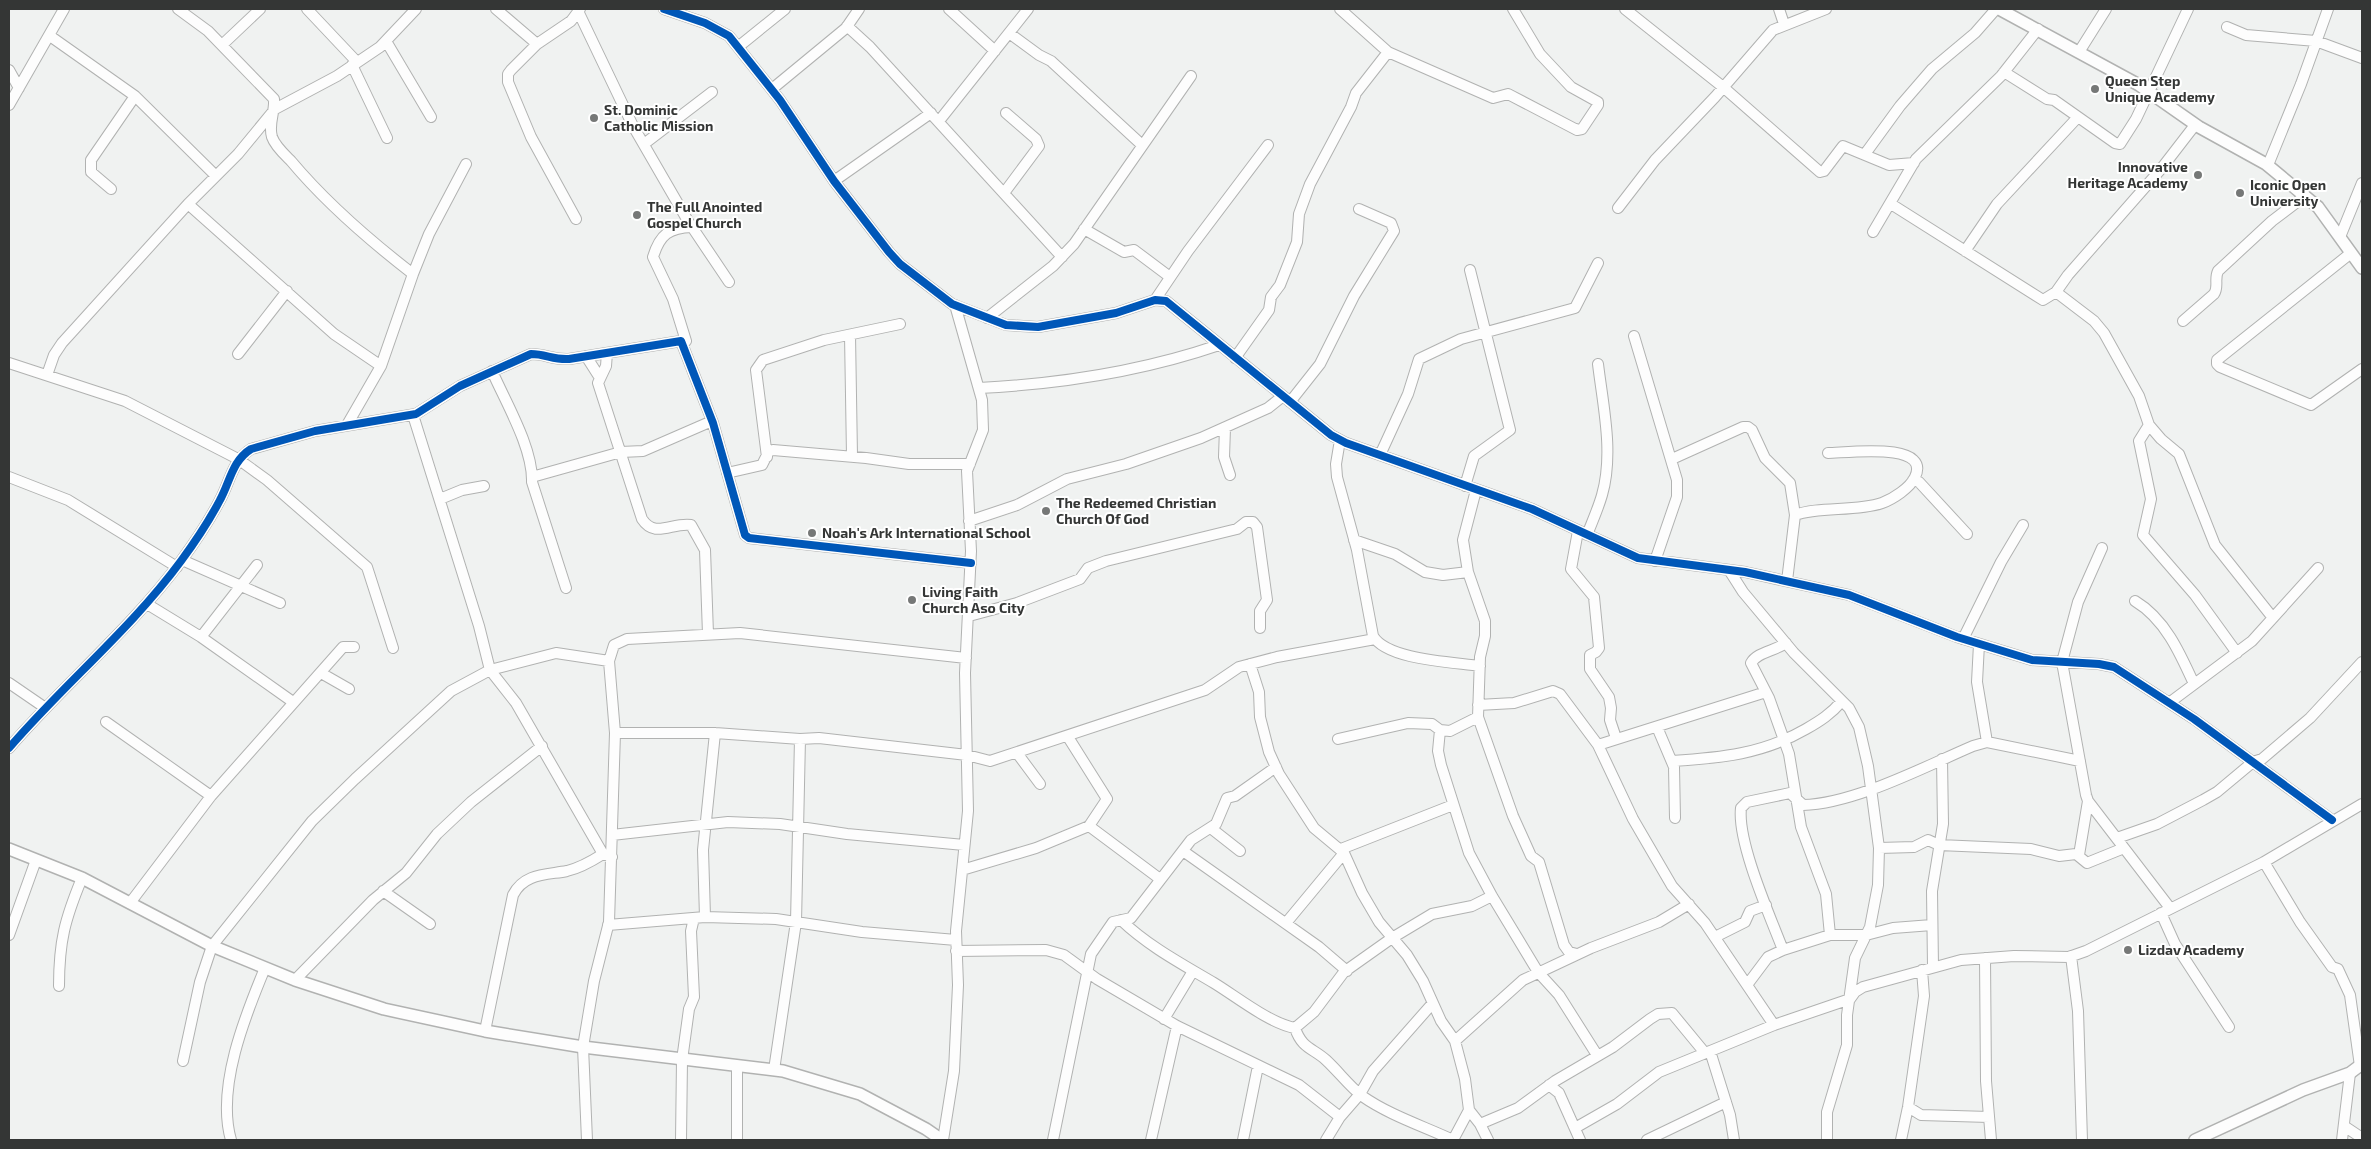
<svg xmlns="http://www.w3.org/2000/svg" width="2371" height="1149" font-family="'Exo 2',sans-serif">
	<rect width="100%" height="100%" fill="#f0f2f1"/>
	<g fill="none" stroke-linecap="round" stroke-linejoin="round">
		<defs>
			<path id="minor" d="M178,9L208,31L274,99C275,113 268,124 272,137C275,146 285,155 291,161C327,204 369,240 413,274
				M307,9L357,62
				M496,9L537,44
				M664,9L705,23L729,36L780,100L834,181L889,252L900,264L952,304L1006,325L1038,327L1116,313L1155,300L1166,301L1331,435L1346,443L1532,509L1638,558L1745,572L1849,595L1957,637L2032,660L2099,664L2114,667L2194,719L2332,820
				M949,9L995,51
				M1340,9L1388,52L1493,98L1508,94L1577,130L1582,129L1598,105V102L1571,87L1540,54L1513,9
				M1625,9L1723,87L1820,172L1824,171L1843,146L1889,165L1914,163
				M1779,9L1784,24
				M578,11L633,126L688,221L729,282
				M847,26L870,47L1062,257
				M2227,27L2246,35L2316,41L2362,58
				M1009,33L1039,55L1051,61L1142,145
				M50,36L135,96L215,175
				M386,41L431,117
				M222,45L260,9
				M738,47L785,9
				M2079,52L2106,9
				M352,65L387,138
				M9,70L19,88
				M2004,72L2047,99L2054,100L2115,143L2120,144L2136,119L2188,9
				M772,89L846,28L859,9
				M9,105L64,9
				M939,121L1028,9
				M644,144L712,92
				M1865,154L1900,106L1932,69L1975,33L1996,9
				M2268,165L2301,84L2328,9
				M834,181L931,113
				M111,189L91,172V160L135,96
				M1004,193L1039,146L1036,139L1006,113
				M188,204L334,334L381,366
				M1891,204L2043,300L2056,292L2068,275L2161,169L2195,125
				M1618,208L1655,160L1715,97L1773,30L1826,9
				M576,219L531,137L508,82V74L511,70L537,44L571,21L580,9
				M1084,229L1124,252L1134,250L1170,277
				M1873,232L1916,159L2001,76L2038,29
				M2340,237L2362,183
				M1965,251L1997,204L2078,117
				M2351,253L2217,360V364L2220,367L2311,405L2362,369
				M2056,292L2094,321L2104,333L2139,396L2149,425L2161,439L2179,454L2215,545L2273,618
				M1155,300L1188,251L1268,145
				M987,318L1053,266L1074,244L1191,76
				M2183,321L2214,294C2219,287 2214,279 2218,271L2272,221L2305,196
				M850,335L852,456
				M1634,336L1677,480V497L1655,561
				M683,344L686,341L673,299L653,257C660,234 669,228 692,227
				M607,353L606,366L598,383L642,519C655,539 672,522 691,525L705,550L708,634
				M238,354L287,291
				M586,356L600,378
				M1235,358L1269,310L1271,297L1280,285L1297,242L1299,214L1310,184L1351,107L1356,93L1388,52
				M9,363L125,401L238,459L267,480L367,567L393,648
				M492,371C506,403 533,448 532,482L566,588
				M47,375L54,355L62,343L188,204L238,154L275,109L337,76L380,47L416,9
				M979,388C1059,384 1143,371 1219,345
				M1290,402L1320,364L1354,296L1394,231L1391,223L1359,209
				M413,415L479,626L490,670L516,703L603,854L612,857
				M347,425L381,366L413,274L429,234L466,164
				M2149,425L2139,441L2151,499L2143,535L2195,595L2237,653
				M1225,428L1224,457L1230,475
				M1340,440L1336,464L1337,477L1357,550L1373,636C1387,660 1453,662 1480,666
				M1380,455L1408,394L1419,359L1461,339L1575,308L1598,263
				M767,457L756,370L763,360L824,340L900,324
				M1672,459L1743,427H1748L1752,430L1765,458L1790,483L1795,515L1787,581
				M727,473L762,465L769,451L773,450L866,458L909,464H970
				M9,477L68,500L177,567
				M532,477L621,452L643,451L712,421
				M1913,480L1919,482L1967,534
				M1465,486L1474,456L1510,430L1470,270
				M1476,490L1463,540L1468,572L1485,621V636L1480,657L1478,717L1513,816L1531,856L1539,862L1564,945L1569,952L1577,954
				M440,499L462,490L484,486
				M1795,515C1819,506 1856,512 1882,503C1893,499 1910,488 1915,477C1932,441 1845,453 1828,453
				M969,521L1017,505L1067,479L1126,464L1201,438L1268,408L1283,396
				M1578,531L1571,569L1594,597L1599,648L1596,652L1590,655V669L1609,697L1611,708L1610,720L1616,738
				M1587,535C1592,522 1598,509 1602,495C1614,453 1603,406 1598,364
				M1354,540L1395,554L1425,572L1443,575L1468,572
				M2102,548L2078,602L2062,662L2086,795L2088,801L2170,908
				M182,560L280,603
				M1729,570L1743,592L1794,653L1849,708L1859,727L1868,766L1879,848L1878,885L1870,927L1855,958L1847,1015V1045L1827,1112V1140
				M2135,601C2165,619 2180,653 2194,684
				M147,604L201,637L293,702
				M969,616L1017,603L1080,579L1088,568L1106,561L1237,529L1246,522H1253L1257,527L1267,600L1260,611V628
				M201,637L257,565
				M1963,639L2001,562L2023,525
				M1786,643C1775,651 1757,652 1751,663L1769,698L1789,754L1801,827L1826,894L1830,935
				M1979,644L1977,682L1987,742
				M1250,664L1259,692L1260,717L1269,752L1279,774L1314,828L1344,853L1362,893L1379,922L1407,955L1423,981L1441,1021L1455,1041L1465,1079L1469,1110L1480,1124L1488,1140
				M321,673L349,689
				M9,683L44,707
				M2169,703L2252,641L2318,568
				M1478,705L1514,703L1553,691L1560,694L1598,745L1633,819L1672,886L1705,923L1774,1025
				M106,722L211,796
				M1657,727L1674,767L1675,818
				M1440,730L1438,751L1441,765L1469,853L1492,896L1538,972L1559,995L1597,1055
				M615,733H715L800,739L819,738L967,755L990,761L1205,690L1239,667L1277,657L1375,639
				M1068,737L1107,799L1089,826
				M1338,739L1408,723L1432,724L1440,730L1450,731L1478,717
				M1598,745L1766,692
				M9,748C64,684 131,629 181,561C195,542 209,521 220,500C230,482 232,461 251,449L315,431L416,414L460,386L531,354C546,354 553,360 569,359L681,341L713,423L745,535L749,538L971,563
				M1017,753L1040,784
				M1672,761C1721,758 1763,754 1806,729C1820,721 1831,714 1842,701
				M1212,829L1240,851
				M612,835L728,822L780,824L847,834L964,845
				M2117,838L2157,824L2203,800L2217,792L2253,762L2262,759L2310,718L2362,662
				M1879,848L1914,847L1928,840L1939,845L2031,849L2059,856L2076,854L2087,863L2124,848
				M1341,849L1453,805
				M1183,851L1319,947L1347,971
				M2079,855L2088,801
				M2264,862L2300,922L2332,967L2338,969L2350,995L2360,1066
				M962,870L1036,848L1089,826L1160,879
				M383,891L430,924
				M130,903L211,796L343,647H354
				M2161,913L2175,944L2229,1027
				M705,917L703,850L715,733
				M1121,920C1148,946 1182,964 1214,983C1237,997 1269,1023 1295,1028L1314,1012L1344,972L1392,938L1432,914L1472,906L1492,896
				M1286,923L1344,853
				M608,925L705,917L776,919L862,932L956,940
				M9,935L36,860
				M1715,937L1745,922L1750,911L1766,905
				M1783,950C1770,916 1737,842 1741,808L1747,802L1790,793L1803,805C1854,804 1926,766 1973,746L1987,742L2080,761
				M956,951L1046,950L1064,955L1097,979L1177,1026L1299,1085L1340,1117
				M2071,956L2078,1011L2082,1140
				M1985,958L1986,1081L1991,1140
				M1933,967L1932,891L1943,824L1942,759
				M295,980L373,900L406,873L437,834L471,802L542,746
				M1747,985L1768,957L1783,950L1830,935H1866L1893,928L1932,925
				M59,986C59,941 65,919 82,878
				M1164,1019L1193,971
				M1295,1028C1302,1049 1313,1048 1326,1060C1339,1072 1349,1086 1362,1096C1389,1115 1423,1126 1453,1140
				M485,1031L513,895C524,873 547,875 567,871C580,868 592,861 603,854
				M1455,1041L1523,980L1591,948L1659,922L1689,904
				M1710,1051L1730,1115L1734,1140
				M183,1061L200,982L212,946L312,821L355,779L451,691L490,670L556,653L609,661
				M774,1070L796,922L800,739
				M1549,1085L1559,1093L1580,1140
				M1908,1107L1921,1115L1989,1117
				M1480,1124L1518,1108L1555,1081L1613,1047L1650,1019L1658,1014L1672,1013L1705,1053
				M2344,1126L2362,1138
				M1575,1128L1617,1104L1659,1072L1774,1025L1850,999L1855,992L1863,987L1961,960L2014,956L2069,957L2086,951L2264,862L2362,804
				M231,1140C216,1088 245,1016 265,968
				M587,1140L583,1047L594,981L609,922L615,733L609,661L614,645L627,639L740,633L966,658
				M681,1140L682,1060L689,1009L694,997L691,931L694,918
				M737,1140V1067
				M943,1140L954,1071L958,985L956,931L968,811L965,673L971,551L967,471L983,430L982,400L955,305
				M1053,1140L1091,954L1113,922L1131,918L1191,840L1216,824L1227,798L1235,796L1276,767
				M1151,1140L1177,1026
				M1243,1140L1258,1066
				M1326,1140L1340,1117L1360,1094L1373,1071L1432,1004
				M1453,1140L1469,1110
				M1647,1140L1726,1102
				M1901,1140L1908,1107L1924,996L1922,970
				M2342,1140L2350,1073"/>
			<path id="tertiary" d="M1999,9L2139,85L2199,127L2266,164L2318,207L2362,268
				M9,849L82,878L212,946L295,980L384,1009L485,1031L583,1047L783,1071L860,1094L926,1129L942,1140
				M2195,1140L2303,1090L2350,1073L2362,1064"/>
		</defs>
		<use href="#minor" stroke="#b1b2b1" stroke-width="12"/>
		<use href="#tertiary" stroke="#b1b2b1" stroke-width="14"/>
		<use href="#minor" stroke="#fdfdfd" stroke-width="10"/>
		<use href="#tertiary" stroke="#fdfdfd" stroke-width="11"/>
		<defs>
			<path id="cycleway" d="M664,9L705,23L729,36L780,100L834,181L889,252L900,264L952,304L1006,325L1038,327L1116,313L1155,300L1166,301L1331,435L1346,443L1532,509L1638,558L1745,572L1849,595L1957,637L2032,660L2099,664L2114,667L2194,719L2332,820
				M9,748C64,684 131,629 181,561C195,542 209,521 220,500C230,482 232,461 251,449L315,431L416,414L460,386L531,354C546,354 553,360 569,359L681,341L713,423L745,535L749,538L971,563"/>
		</defs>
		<use href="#cycleway" stroke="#fff" stroke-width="11"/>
		<use href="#cycleway" stroke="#0057b8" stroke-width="8"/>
	</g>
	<g fill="#767877" stroke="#fff" stroke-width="2">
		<circle cx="2095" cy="89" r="5"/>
		<circle cx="594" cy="118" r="5"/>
		<circle cx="2198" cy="175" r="5"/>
		<circle cx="2240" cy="193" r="5"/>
		<circle cx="637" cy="215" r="5"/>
		<circle cx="1046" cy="511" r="5"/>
		<circle cx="812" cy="533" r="5"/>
		<circle cx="912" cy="600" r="5"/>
		<circle cx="2128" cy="950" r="5"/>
	</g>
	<g text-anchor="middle" stroke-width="4" stroke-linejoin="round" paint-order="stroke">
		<g font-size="14" font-weight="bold" fill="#343635" stroke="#fff" text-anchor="start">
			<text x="2105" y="86">Queen Step<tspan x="2105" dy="16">Unique Academy</tspan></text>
			<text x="604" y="115">St. Dominic<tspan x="604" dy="16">Catholic Mission</tspan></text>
			<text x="2188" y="172" text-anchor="end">Innovative<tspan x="2188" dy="16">Heritage Academy</tspan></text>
			<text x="2250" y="190">Iconic Open<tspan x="2250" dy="16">University</tspan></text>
			<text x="647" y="212">The Full Anointed<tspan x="647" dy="16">Gospel Church</tspan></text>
			<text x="1056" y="508">The Redeemed Christian<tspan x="1056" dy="16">Church Of God</tspan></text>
			<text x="822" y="538">Noah's Ark International School</text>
			<text x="922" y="597">Living Faith<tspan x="922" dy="16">Church Aso City</tspan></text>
			<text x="2138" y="955">Lizdav Academy</text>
		</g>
	</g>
	<rect width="2371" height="1149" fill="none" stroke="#343635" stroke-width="20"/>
</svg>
